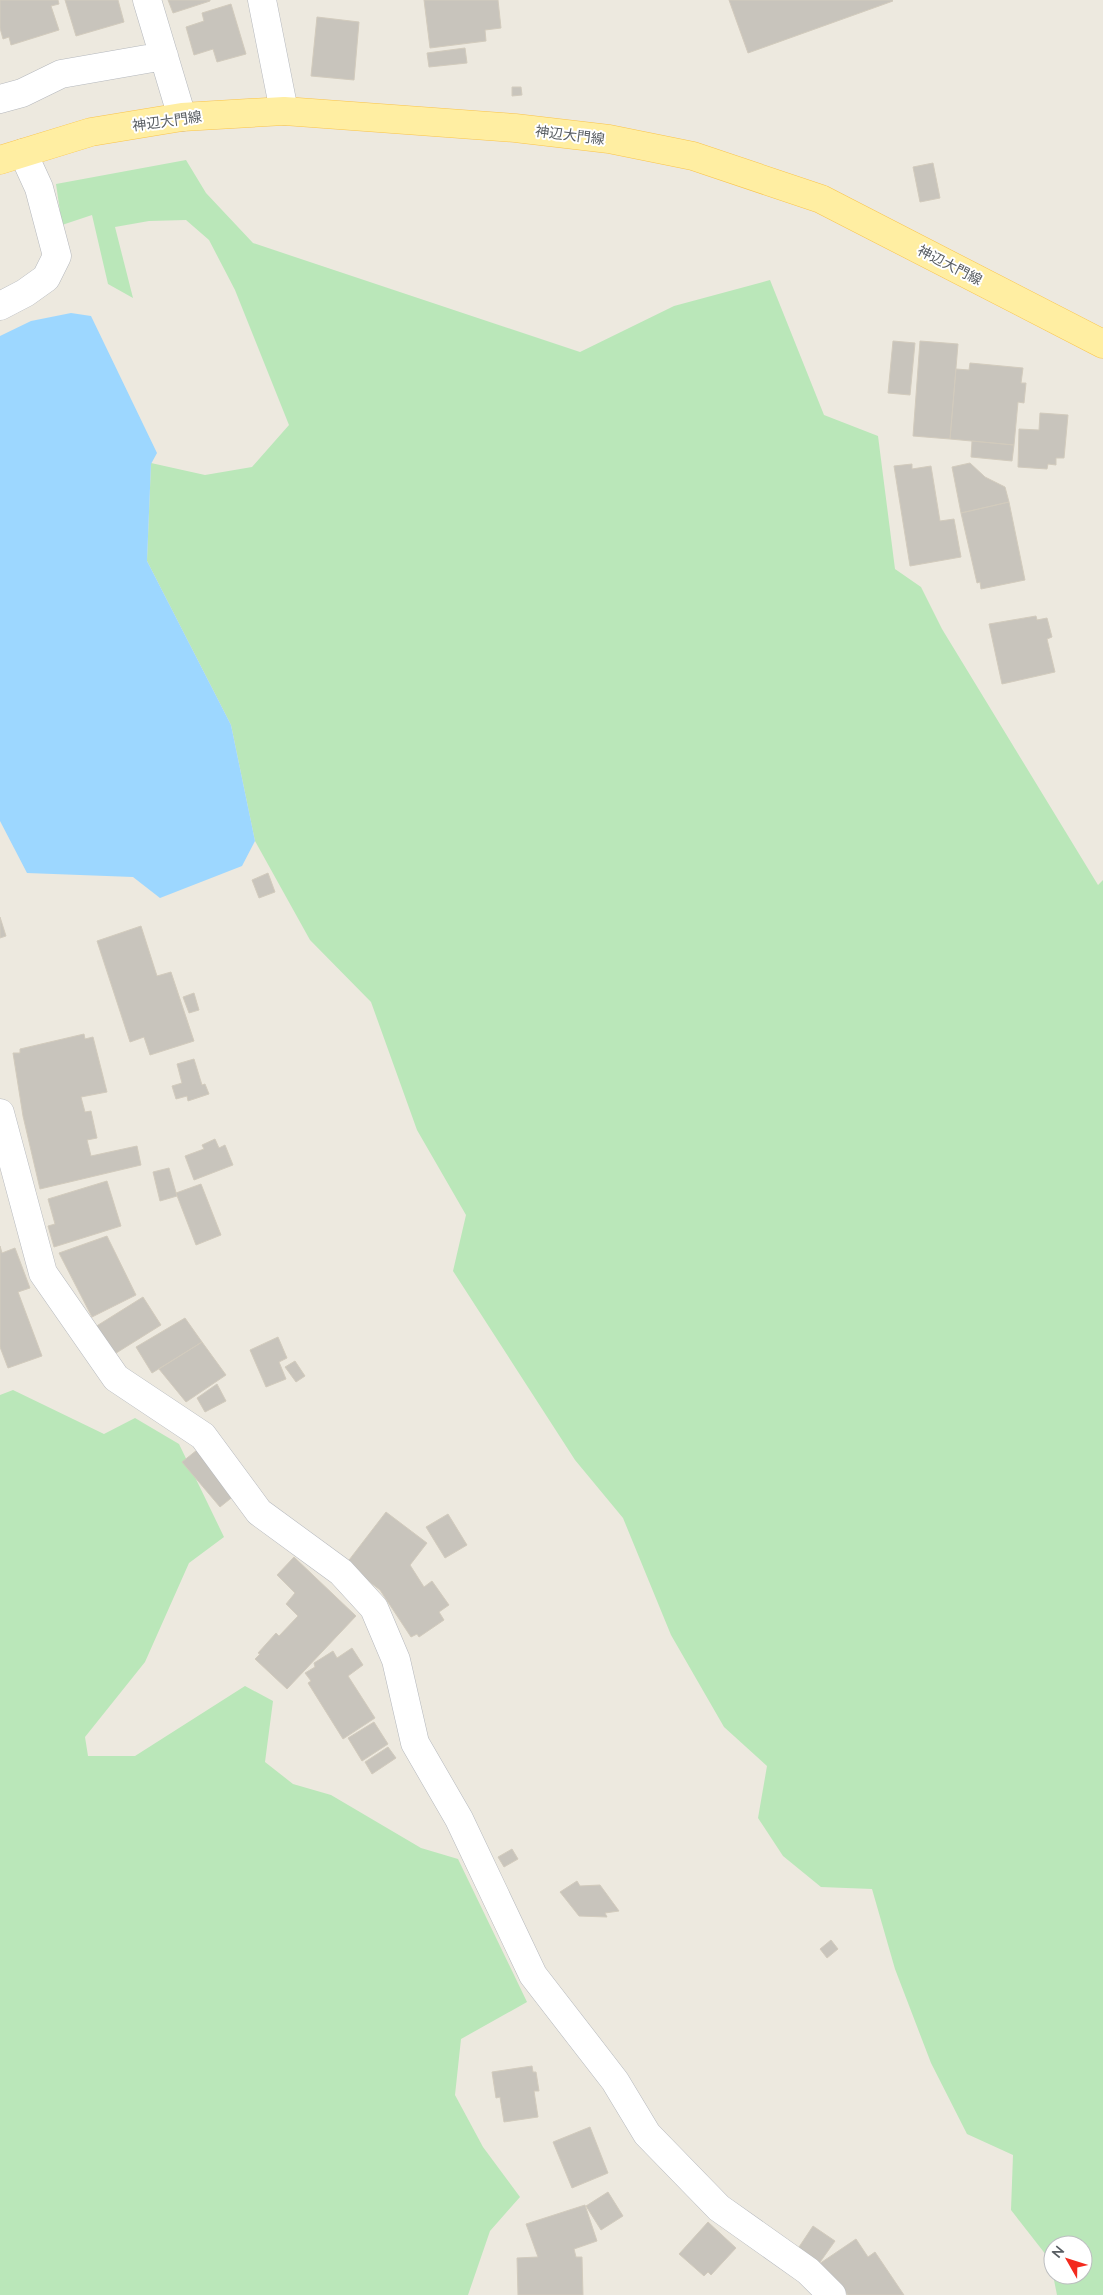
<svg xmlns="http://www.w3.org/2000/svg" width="1103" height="2295" font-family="Mulish,'Noto Sans JP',sans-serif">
	<rect width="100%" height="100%" fill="#ede9df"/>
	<path fill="#bae7b9" d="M186,160L206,193L253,243L580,352L674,306L770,280L824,415L878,436L895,569L921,587L942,629L1098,885L1103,880V2295H1057L1053,2275H1083V2245H1053V2273L1050,2260L1011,2210L1013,2155L967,2134L931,2063L895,1969L872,1889L821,1887L783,1856L758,1818L767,1766L724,1727L671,1635L623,1518L575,1460L453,1271L466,1215L417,1130L371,1002L310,940L255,841L231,725L147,561L151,463L205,475L252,467L289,425L235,290L209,240L186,220L149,221L115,227L133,298L108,284L92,215L62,225L56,184Z
		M13,1390L104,1434L135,1418L179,1444L224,1537L189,1563L145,1662L85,1737L88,1756H135L245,1686L273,1701L265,1762L293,1784L331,1795L421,1848L458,1859L527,2002L461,2039L455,2095L483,2147L520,2197L490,2231L468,2295H0V1395Z"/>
	<path fill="#9dd7ff" d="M71,313L91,316L157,453L151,464L147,561L231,725L255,841L242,866L160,898L133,877L27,873L0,821V336L31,321Z"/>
	<path fill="#c8c4bc" stroke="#d2cbbd" d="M0,0H58L59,4L51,6L59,30L11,45L9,37L3,39L0,28Z
		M65,0H118L124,22L76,36Z
		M168,0H210V1L173,13Z
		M424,0H498L501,28L485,30L486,41L430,48Z
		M729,0H892L893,1L748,53Z
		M231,4L246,54L217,62L213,49L194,55L186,27L204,21L202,13Z
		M317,17L359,22L354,80L311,76Z
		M465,48L467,63L429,67L427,53Z
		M512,87H521L522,95L512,96Z
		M933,163L940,198L920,202L913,167Z
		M893,341L915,343L910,395L888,393Z
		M920,341L958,344L950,439L913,436Z
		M970,363L1023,368L1021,383H1026L1024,403L1018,402L1014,445L950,439L956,369L969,370Z
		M1040,413L1068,415L1064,458H1056V465L1048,464L1047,469L1018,467L1019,429L1039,430Z
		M972,441L1014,445L1012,461L971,457Z
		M970,463L985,477L1005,487L1009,502L961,513L952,467Z
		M912,464V469L931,466L940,521L954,519L961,557L910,566L894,466Z
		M1009,502L1025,580L981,589L980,582L977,583L961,513Z
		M1036,616L1037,620L1047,618L1052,637L1047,639L1055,672L1002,684L989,624Z
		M268,873L275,892L259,898L252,880Z
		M0,917L6,936L0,938Z
		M141,926L157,976L171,972L194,1041L150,1055L144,1037L130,1042L97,941Z
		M194,993L199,1010L189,1013L183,997Z
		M84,1034L85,1039L93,1037L107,1092L81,1097L85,1112L91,1111L97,1138L87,1140L91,1156L137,1146L141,1165L40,1189L23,1116L13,1053H20V1049Z
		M194,1059L202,1085L205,1084L209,1094L188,1101L187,1096L176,1099L172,1086L182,1083L177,1064Z
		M215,1139L219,1148L225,1145L233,1165L194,1180L185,1156L204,1149L202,1145Z
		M169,1168L177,1196L160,1201L153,1172Z
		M107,1181L121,1226L54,1247L48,1226L55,1224L48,1199Z
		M201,1184L221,1235L196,1245L176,1193Z
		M107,1236L136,1295L92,1317L59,1253Z
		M0,1246L2,1253L15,1248L30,1288L18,1292L42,1356L8,1368L0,1347Z
		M143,1297L161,1325L113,1355L95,1327Z
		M185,1318L202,1342L152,1373L136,1347Z
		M278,1337L287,1358L279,1362L286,1379L266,1387L250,1350Z
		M202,1342L226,1375L186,1402L159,1369Z
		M295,1361L305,1376L296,1382L285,1367Z
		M217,1384L226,1401L205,1412L197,1398Z
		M197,1450L235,1495L220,1507L182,1462Z
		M386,1512L427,1543L410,1565L424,1587L432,1581L449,1605L439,1612L444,1620L419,1637L417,1634L411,1637L380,1590L346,1564Z
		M448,1514L467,1545L445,1558L426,1527Z
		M294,1557L356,1616L287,1689L255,1659L260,1654L258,1653L276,1633L279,1636L298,1616L286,1604L295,1593L277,1575Z
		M352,1648L363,1665L348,1676L375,1718L343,1739L308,1683L311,1681L305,1673L315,1667L314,1663L333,1651L337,1658Z
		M374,1722L388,1744L362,1761L348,1738Z
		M388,1747L396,1758L372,1774L365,1762Z
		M512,1849L518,1859L504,1867L498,1857Z
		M577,1881L580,1886L600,1885L619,1911L605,1913L607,1917L579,1916L560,1892Z
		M831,1940L838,1949L827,1958L820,1949Z
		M532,2066L533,2072H536L539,2091H534L538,2117L504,2122L500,2097L496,2098L492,2072Z
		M590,2127L608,2173L572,2188L553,2142Z
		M608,2192L623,2216L601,2230L586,2206Z
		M585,2205L597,2241L574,2249L576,2257H582L583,2295H518L517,2258L538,2257L526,2224Z
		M708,2222L736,2248L711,2275L708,2272L704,2276L679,2254Z
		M813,2226L835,2241L818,2265L797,2250Z
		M856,2239L868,2257L875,2252L904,2295H848L840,2283L834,2287L819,2264Z"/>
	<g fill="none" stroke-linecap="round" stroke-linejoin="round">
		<defs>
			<path id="minor" d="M147,0L182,117
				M262,0L284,111
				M0,99L22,93L61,74L164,56
				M0,306L25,293L46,278L57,256L39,188L23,153
				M0,1113L43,1273L116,1378L203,1436L259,1512L341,1572L374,1608L396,1660L415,1743L459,1819L533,1975L615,2081L647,2134L719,2208L808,2271L832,2295"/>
			<path id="primary" d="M0,160L91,132L182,117L284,111L515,128L609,139L693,156L821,199L1103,344"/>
		</defs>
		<use href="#minor" stroke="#b5b8bd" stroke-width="29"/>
		<use href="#primary" stroke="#fac44b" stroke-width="29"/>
		<use href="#minor" stroke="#fff" stroke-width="28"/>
		<use href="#primary" stroke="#ffeea2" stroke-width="28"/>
	</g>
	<g text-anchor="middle" stroke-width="4" stroke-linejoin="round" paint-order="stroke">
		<g font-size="14" fill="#585d62" stroke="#fff">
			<text transform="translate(167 121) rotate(-8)" y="5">神辺大門線</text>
			<text transform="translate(570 135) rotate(7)" y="5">神辺大門線</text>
			<text transform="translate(950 265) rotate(27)" y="5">神辺大門線</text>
		</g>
	</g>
	<g transform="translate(1068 2260) rotate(309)"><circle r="24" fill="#ffffff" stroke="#bcbec0"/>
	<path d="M0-4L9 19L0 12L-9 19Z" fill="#f32a1e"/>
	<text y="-8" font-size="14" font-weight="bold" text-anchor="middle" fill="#585d62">N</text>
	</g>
</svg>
